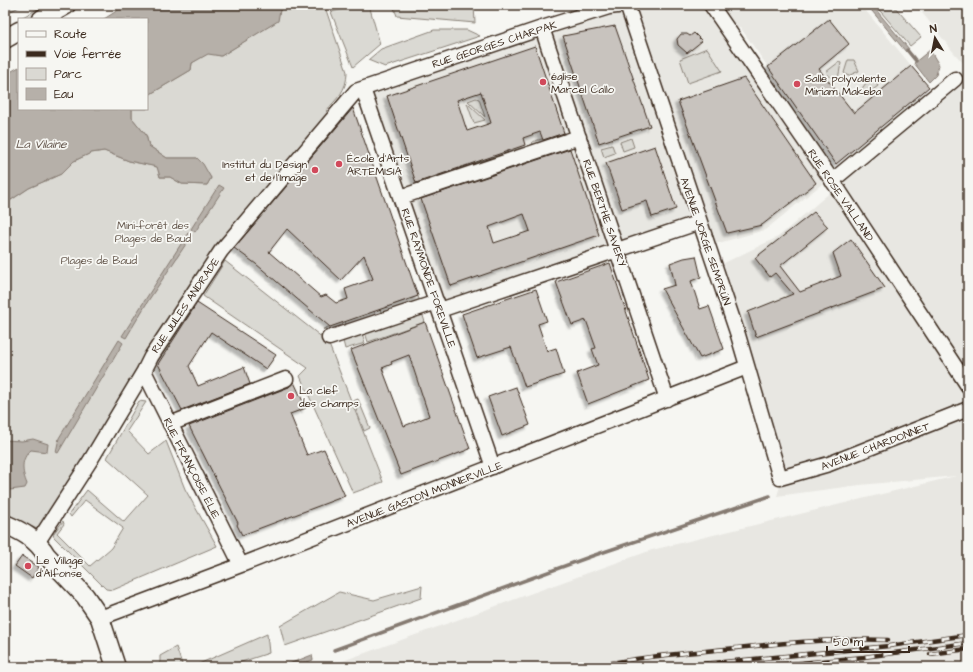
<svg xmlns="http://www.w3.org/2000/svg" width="973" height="672" font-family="'Architects Daughter',sans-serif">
	<defs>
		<filter id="shadow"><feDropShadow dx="-3.5" dy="3.5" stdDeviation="1" flood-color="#0004"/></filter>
	</defs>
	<rect width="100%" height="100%" fill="#f6f6f2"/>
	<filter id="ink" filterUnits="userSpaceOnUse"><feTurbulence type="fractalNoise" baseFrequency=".025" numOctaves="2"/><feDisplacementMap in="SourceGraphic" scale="8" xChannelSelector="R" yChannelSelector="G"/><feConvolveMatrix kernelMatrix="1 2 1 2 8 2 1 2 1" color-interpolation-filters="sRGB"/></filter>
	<g filter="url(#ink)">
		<path fill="#e8e7e2" d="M643,5H861L929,87L836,164L740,27L728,33L827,180L765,230L708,246L698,217L443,301L372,92L500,47Z
			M916,5H968V68L954,53Z
			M968,78V667H326L652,550L956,476L860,485L777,496L785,470L730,307L724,263L778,237L874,155Z"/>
		<path fill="#dad9d3" stroke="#8a8278" d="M10,5H23L5,14V8Z
			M45,5H59L34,19H19Z
			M289,5H315L326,10L347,72C347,91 337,98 326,111L331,115L277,177L63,500L58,497L39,530L5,514V204L29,188L61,174L74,161L91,153L104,151L129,161L158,167L160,177H170L182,184L207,185L211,178L197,158H167L149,146L146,135L132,118V109H147V96L191,70L192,63L208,53L221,56L277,21L280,10Z
			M361,5H369L380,44L353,67L331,12Z
			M393,5H474L475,23L397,16Z
			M875,5H893L921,37L910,46Z
			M434,30H467L480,36L385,67L368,60L381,49Z
			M707,48L722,71L688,83L680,59Z
			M848,60H854L859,71L848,76L844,73Z
			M839,62L841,63L838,79L833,80L826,72Z
			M875,81L878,86L866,95L860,91L866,83Z
			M476,98L479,99L485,117L468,101Z
			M467,103L485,120L474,123Z
			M564,132L566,139L535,150L532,142Z
			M631,138L634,147L623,151L620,142Z
			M612,145L615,153L604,157L601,148Z
			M225,261L328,342L383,482L353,493L300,376L308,368L203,296Z
			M418,296L420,303L382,316L380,309Z
			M421,310L425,322L368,342L364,329Z
			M374,311L377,318L347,328L345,321Z
			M342,322L345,329L329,334L323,329Z
			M361,330L365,343L345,349L343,341L345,336Z
			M358,399L370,428L364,431L353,401Z
			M139,401L146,402L127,431L149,454L166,441L185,489L217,546L113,590L106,589L54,537L53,534L63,521L64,524L57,533L90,566L111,548L123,528L85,500L71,517L69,514L87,490L124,522L148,495L107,458Z
			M422,586L421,598L285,646L280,626L339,592L374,600Z
			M267,634L269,653L226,667H192Z
			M176,647L183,667H160V656Z"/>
		<path fill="#b6b0a9" stroke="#857a71" d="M126,5H289L280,10L278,21L221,56L208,54L192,63L191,70L147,96V19H104Z
			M867,5H872L909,49L906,52Z
			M930,50L939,65L936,75L929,82L914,63Z
			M19,67V109H132V118L146,135L149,146L167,158H197L203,164L211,178L207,185L182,184L170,177H160L157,167L129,161L104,151L91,153L74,161L61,174L29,188L5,204V75Z
			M219,185L224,188L195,232L191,229Z
			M188,233L192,235L148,301L126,338L122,336Z
			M119,340L123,343L58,453L56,452L59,438Z
			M33,439L48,444L47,452L31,450C20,459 22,472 27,484L25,488L10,490L5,488V440L22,441Z
			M312,655L313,660L293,667H281Z"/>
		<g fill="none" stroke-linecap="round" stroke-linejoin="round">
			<path stroke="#857a71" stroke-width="3.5" d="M907,50L916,61
				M334,650L592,556L770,496"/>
		</g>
		<path fill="#c8c3be" stroke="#3b2a1e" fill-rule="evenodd" filter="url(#shadow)" d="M829,19L849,44L819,69L854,113L911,66L929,87L836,164L768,67Z
			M615,26L650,126L599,143L563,36Z
			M694,33L702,41L687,53L678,45L677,39L681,34H687L690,36Z
			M535,46L564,133L543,140L540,132L523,138L525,145L416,183L387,96ZM481,92L491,123L467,131L457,100Z
			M744,78L816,183L762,225L727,233L678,101Z
			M353,108L418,296L330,327L256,264L234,248ZM287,229L341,280L364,255L373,279L345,289L348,299L336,303L326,295L321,297L269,252Z
			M655,146L676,209L652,217L647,201L622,209L606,163Z
			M570,149L599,235L451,286L421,199ZM524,214L530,231L494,243L489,227Z
			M814,212L828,227L780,266L800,292L841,276L833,253L851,239L885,288L756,337L748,312L793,294L775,273L770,277L755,258Z
			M696,256L701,277L691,281L700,309L709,306L724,349L700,358L662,289L675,285L670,263L684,258Z
			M610,263L649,380L588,404L577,373L598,365L592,349L596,348L586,320L572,325L556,282Z
			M536,289L547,321L538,324L547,351L556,348L564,374L525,387L511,347L477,358L462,314Z
			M197,303L276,355L266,369L211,332L189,366L198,386L244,367L250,384L182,410L158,364Z
			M425,322L470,449L401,475L351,350ZM409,355L429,416L404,426L382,368L392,364L391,362Z
			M294,382L306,408L290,414L307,455L324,449L345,496L242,535L237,525L238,523L189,426L289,387Z
			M516,387L530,425L502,436L488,397Z
			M22,556L39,567L32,578L15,566Z"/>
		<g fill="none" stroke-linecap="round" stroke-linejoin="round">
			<defs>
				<path id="minor" d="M627,5L738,335L780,478L829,464L968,409
					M711,5L838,189L968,386
					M542,28L667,399
					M363,89L493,467
					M832,181L955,79
					M401,197L579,137
					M440,310L700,222
					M329,338L437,302
					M144,371L241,565
					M170,424L286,379
					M37,543L90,461L144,371L151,357L221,251L356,91L542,28L609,7L625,5
					M100,618L241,565L747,367"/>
				<path id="major" d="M42,19L66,5
					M5,39L19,31
					M5,524C21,531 37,539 46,555L85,596L100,618L116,667"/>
			</defs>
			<use href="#minor" stroke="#3b2a1e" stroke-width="17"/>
			<use href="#major" stroke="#3b2a1e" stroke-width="21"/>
			<use href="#minor" stroke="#f6f6f2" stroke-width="14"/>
			<use href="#major" stroke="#f6f6f2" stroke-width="18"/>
			<defs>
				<path id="rail" d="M930,654L968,649
					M590,667C632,658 674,654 716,650C774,644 830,638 888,640
					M672,667L889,646L968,635
					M758,667L864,657L968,643"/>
			</defs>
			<use href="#rail" stroke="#3b2a1e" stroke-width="4.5"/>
			<use href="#rail" stroke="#f6f6f2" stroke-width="3" stroke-dasharray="9" stroke-linecap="butt"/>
		</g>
	</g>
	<g fill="#d1495b" stroke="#f6f6f2" stroke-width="1.5">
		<circle cx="543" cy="82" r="4"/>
		<circle cx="797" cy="84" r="4"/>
		<circle cx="339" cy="164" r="4"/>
		<circle cx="315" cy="170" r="4"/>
		<circle cx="291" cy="396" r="4"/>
		<circle cx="28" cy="566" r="4"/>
	</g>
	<g text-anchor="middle" stroke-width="3.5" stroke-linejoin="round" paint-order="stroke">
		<g font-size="11" fill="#3b2a1e" stroke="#f6f6f2">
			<text transform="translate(494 44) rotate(-18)" y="4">RUE GEORGES CHARPAK</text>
			<text transform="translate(841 195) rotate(56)" y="4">RUE ROSE VALLAND</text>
			<text transform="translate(605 213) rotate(71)" y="4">RUE BERTHE SAVERY</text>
			<text transform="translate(706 241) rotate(71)" y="4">AVENUE JORGE SEMPRÚN</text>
			<text transform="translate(429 278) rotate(71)" y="4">RUE RAYMONDE FOREVILLE</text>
			<text transform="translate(185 305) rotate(-56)" y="4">RUE JULES ANDRADE</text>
			<text transform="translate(875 446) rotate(-21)" y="4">AVENUE CHARDONNET</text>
			<text transform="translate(192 468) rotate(63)" y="4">RUE FRANÇOISE ÉLIE</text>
			<text transform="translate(424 494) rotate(-21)" y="4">AVENUE GASTON MONNERVILLE</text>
		</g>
		<g font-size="11" fill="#3b2a1e" stroke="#f6f6f2" text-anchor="start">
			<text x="551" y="80">église<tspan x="551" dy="13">Marcel Callo</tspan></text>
			<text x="805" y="82">Salle polyvalente<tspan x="805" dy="13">Miriam Makeba</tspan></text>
			<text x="347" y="162">École d'Arts<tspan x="347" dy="13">ARTEMISIA</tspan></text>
			<text x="307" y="168" text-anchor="end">Institut du Design<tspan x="307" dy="13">et de l'Image</tspan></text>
			<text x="299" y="394">La clef<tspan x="299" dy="13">des champs</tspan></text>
			<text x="36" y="564">Le Village<tspan x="36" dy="13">d'Alfonse</tspan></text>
		</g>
		<g font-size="11" fill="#63564b" stroke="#f6f6f2">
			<text x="153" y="229">Mini-forêt des<tspan x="153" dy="13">Plages de Baud</tspan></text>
			<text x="99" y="264">Plages de Baud</text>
		</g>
		<g font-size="12" font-style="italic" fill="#605248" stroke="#f6f6f2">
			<text x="41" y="148">La Vilaine</text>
		</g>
	</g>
	<rect width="973" height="672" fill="none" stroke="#f6f6f2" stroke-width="20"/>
	<rect x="10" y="10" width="953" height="652" fill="none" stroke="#3b2a1e" stroke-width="1.5" filter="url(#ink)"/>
	<rect x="18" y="18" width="130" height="92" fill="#f6f6f2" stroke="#aba49d"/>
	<rect x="26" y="31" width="20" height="6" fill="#f6f6f2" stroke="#aba49d"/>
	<text x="54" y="38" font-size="12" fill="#3b2a1e">Route</text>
	<rect x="26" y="51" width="20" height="6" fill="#3b2a1e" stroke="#aba49d"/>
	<text x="54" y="58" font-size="12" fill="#3b2a1e">Voie ferrée</text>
	<rect x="26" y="68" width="20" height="12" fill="#dad9d3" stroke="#aba49d"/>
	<text x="54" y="78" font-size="12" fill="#3b2a1e">Parc</text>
	<rect x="26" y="88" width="20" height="12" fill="#b6b0a9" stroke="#aba49d"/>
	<text x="54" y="98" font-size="12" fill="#3b2a1e">Eau</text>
	<g transform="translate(935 38) rotate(350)" stroke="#f6f6f2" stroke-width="3" paint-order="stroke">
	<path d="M0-3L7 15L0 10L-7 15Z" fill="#3b2a1e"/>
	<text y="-6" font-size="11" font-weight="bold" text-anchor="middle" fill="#3b2a1e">N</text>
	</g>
	<path d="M827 646v6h82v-6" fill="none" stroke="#3b2a1e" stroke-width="2"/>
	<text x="833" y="646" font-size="12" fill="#3b2a1e" stroke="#f6f6f2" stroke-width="3" paint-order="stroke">50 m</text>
</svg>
